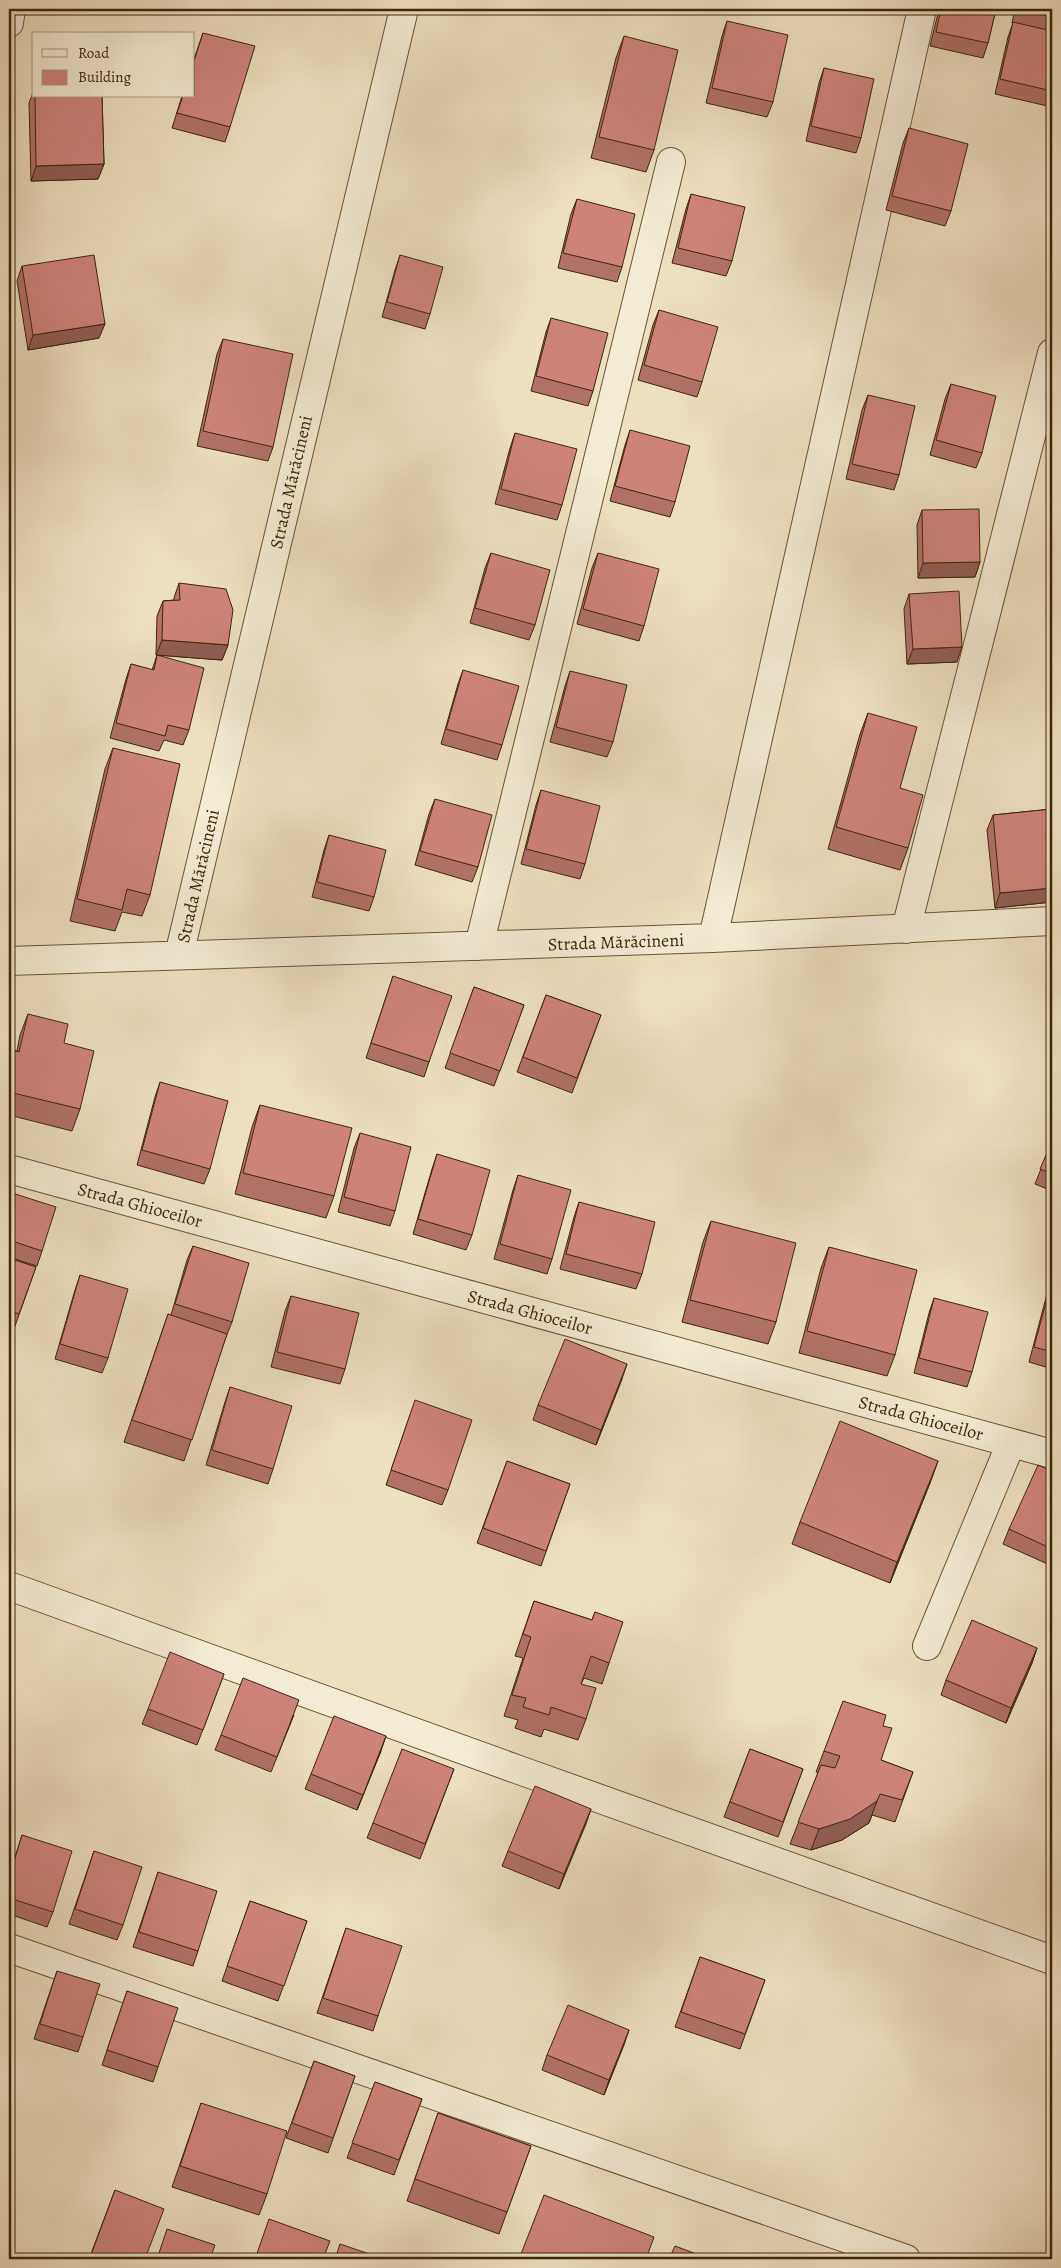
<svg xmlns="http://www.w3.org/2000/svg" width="1061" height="2268" font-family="Alegreya,serif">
	<rect width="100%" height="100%" fill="#ede0be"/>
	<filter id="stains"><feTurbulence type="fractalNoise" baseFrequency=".004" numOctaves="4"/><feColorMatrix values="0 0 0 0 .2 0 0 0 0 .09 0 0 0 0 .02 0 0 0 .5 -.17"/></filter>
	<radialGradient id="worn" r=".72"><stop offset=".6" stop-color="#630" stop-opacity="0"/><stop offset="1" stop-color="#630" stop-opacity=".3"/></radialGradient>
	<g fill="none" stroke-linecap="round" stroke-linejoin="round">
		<defs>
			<path id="minor" d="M9,23L11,9
				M906,929L1052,353
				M713,938L922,9
				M479,946L671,162
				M179,955L404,9
				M9,961L713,938L1052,921
				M9,1169L1052,1454
				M9,1586L519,1770L1052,1960
				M927,1646L1011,1443
				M9,1948L906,2259"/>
		</defs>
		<use href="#minor" stroke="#685535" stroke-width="30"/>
		<use href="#minor" stroke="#f3ebd5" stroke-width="28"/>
	</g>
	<path fill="#b17169" stroke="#3c2707" d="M939,9H996L988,43L983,58L930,46Z
		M1015,9H1052V107L995,94L1008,37L1013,23H1012Z
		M727,21L773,102L767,117L706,103L722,36Z
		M203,33L230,127L225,142L172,128L182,96H194V59Z
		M624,36L654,150L646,172L591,158L616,58Z
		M824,68L861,138L856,153L806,141L819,83Z
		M34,90V96H102L104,164L98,179L31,181L29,103Z
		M909,128L951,211L945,226L886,210L903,143Z
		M691,194L732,261L726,276L672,263L686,209Z
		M577,199L622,267L617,282L558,268L571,214Z
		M400,255L430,314L425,329L382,317L395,270Z
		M22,266L99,338L28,350L17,281Z
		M659,310L702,382L697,397L638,380L653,325Z
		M551,318L593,391L588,406L531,391L546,332Z
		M223,339L273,447L268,461L197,446L217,354Z
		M951,384L982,453L976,468L930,455L945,399Z
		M868,395L899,475L894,490L846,479L862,410Z
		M630,430L675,502L670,517L610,501L625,445Z
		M515,433L562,505L557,520L495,504L510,448Z
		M922,510L980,562L975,577L918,578L917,525Z
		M491,553L535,625L529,640L470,623L485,568Z
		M598,553L644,626L639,641L577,624L592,568Z
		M179,583L228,645L222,660L156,655L157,616L163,601L174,600V598Z
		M909,594L957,662L907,664L904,609Z
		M157,655L189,730L183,745L164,740L159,751L110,738L126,679L131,664L152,670Z
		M463,670L502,745L497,760L441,744L458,684Z
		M570,671L613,742L607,757L550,742L565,686Z
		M868,713L900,788L908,848L900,870L828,849L860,734Z
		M113,748L150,895L142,916L122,912L115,931L70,921L105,769Z
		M541,790L585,864L580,879L521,864L536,805Z
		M435,799L478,867L472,882L415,865L429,814Z
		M1052,809V902L995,908L987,830L993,815Z
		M329,835L374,897L369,911L312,897L324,850Z
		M393,976L429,1062L424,1077L366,1058Z
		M474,987L524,1005L494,1086L445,1068Z
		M546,995L601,1015L572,1093L517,1072Z
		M28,1014L80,1109L72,1131L9,1115V1049L17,1051L20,1035Z
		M160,1082L210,1169L204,1184L137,1165L155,1097Z
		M260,1105L334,1196L326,1218L235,1194L252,1127Z
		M360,1133L395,1211L390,1226L338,1212L354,1148Z
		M1052,1141V1191L1035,1184Z
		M437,1154L472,1235L466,1250L413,1234L432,1169Z
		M518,1175L552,1259L547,1274L494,1259L513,1190Z
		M9,1192L42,1251L37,1266L9,1257Z
		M579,1202L642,1274L636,1289L560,1269L574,1217Z
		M711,1221L776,1322L768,1344L682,1322L703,1242Z
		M193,1246L232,1322L226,1337L184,1461L124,1442L168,1314L171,1315L187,1260Z
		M829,1247L895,1355L887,1376L799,1353L821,1268Z
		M9,1258L36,1267L14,1329L9,1327Z
		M80,1275L108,1358L102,1373L55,1359L75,1290Z
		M1052,1280V1369L1029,1362L1047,1294Z
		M291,1296L345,1369L340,1384L271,1367L285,1311Z
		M934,1298L972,1372L967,1387L914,1373L929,1313Z
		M622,1379L596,1445L533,1420L538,1405Z
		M230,1387L273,1469L268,1484L206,1465L225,1402Z
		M410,1415L448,1490L442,1505L386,1485Z
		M507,1461L570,1484L541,1566L477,1543Z
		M938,1461L930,1483L890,1583L792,1544L800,1522Z
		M1052,1471V1566L1003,1544L1009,1529Z
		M534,1601L592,1620L595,1612L609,1663L602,1684L584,1678L581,1684L586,1719L578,1740L544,1729L541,1737L515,1728L518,1720L504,1716L523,1658L515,1656Z
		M1037,1648L1032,1663L1006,1723L941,1695L946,1680Z
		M224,1674L197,1745L142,1724L148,1709Z
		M294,1715L271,1772L215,1750L221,1735Z
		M883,1726L881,1760L913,1772L895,1822L872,1815L869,1823L842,1840L811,1850L790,1844L818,1773L816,1772L824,1751Z
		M750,1749L803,1769L778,1837L724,1817Z
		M381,1751L357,1810L305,1789L311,1774Z
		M454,1769L420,1859L367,1838L373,1823Z
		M591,1809L559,1889L502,1866L508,1851Z
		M22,1835L53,1912L47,1927L9,1914V1876Z
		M94,1851L123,1925L117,1940L69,1924Z
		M158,1872L198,1951L193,1966L133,1947Z
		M250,1901L307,1921L278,2001L222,1981Z
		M346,1928L378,2016L373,2031L317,2013Z
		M700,1957L765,1980L740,2049L675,2027Z
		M57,1971L83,2037L78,2052L34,2039Z
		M127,1991L158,2067L153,2082L102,2065Z
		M629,2030L604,2095L542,2070L547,2055Z
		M314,2061L355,2076L328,2153L286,2138Z
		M375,2082L422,2099L394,2175L347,2158Z
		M201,2103L267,2194L259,2215L172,2187Z
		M438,2113L531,2146L499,2234L407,2201Z
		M115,2190L145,2259H89Z"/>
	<path fill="#905c55" stroke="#3c2707" d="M104,164L98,179L31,181L36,166Z
		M105,324L99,338L28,350L33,335Z
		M980,562L975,577L918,578L923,563Z
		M162,640L228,645L222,660L156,655Z
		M962,647L957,662L907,664L913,649Z
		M1052,888V902L995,908L1000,893Z
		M627,1364L622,1379L596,1445L601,1430Z
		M938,1461L930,1483L890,1583L897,1562Z
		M1037,1648L1032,1663L1006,1723L1011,1708Z
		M386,1736L381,1751L357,1810L363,1795Z
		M877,1801L869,1823L842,1840L811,1850L819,1829Z
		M591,1809L586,1824L559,1889L564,1874Z
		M629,2030L624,2045L604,2095L609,2080Z"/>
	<path fill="#ce837a" stroke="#3c2707" d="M941,9H996L988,43L936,32Z
		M1022,9H1052V17Z
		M727,21L788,35L773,102L712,88Z
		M1013,22L1052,31V91L1000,79Z
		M203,33L255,46L230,127L177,113L183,96H194V61Z
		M624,36L678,50L654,150L599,137Z
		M824,68L874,79L861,138L811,126Z
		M35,96H102L104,164L36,166Z
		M909,128L968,144L951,211L892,196Z
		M691,194L745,207L732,261L678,248Z
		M577,199L635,214L622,267L563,253Z
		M94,255L105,324L33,335L22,266Z
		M400,255L443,267L430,314L387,302Z
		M659,310L718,327L702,382L644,365Z
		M551,318L608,333L593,391L536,376Z
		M223,339L293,354L273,447L203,431Z
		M951,384L996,396L982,453L936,440Z
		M868,395L915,406L899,475L852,464Z
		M630,430L690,446L675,502L615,486Z
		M515,433L577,449L562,505L501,489Z
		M979,509L980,562L923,563L922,510Z
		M491,553L550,570L535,625L475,608Z
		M598,553L659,569L644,626L583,609Z
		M179,583L226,589L233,610L228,645L162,640L163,601L180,600Z
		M959,591L962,647L913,649L909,594Z
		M157,655L204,668L189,730L168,725L165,736L116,723L131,664L154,670Z
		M463,670L519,686L502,745L446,729Z
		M570,671L627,685L613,742L556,727Z
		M868,713L917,727L900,788L923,795L908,848L836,827Z
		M113,748L180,764L150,895L127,889L122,910L77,899Z
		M541,790L600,806L585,864L526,849Z
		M435,799L492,815L478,867L420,851Z
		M1052,809V888L1000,893L993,815Z
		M329,835L386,850L374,897L317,882Z
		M393,976L452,996L429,1062L371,1043Z
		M474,987L524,1005L500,1071L450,1053Z
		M546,995L601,1015L577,1078L523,1057Z
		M28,1014L68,1024L64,1043L94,1051L80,1109L9,1092V1049L19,1052Z
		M160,1082L228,1101L210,1169L142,1150Z
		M260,1105L352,1128L334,1196L243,1173Z
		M360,1133L411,1147L395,1211L344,1197Z
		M1052,1141V1174L1040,1169Z
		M437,1154L490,1170L472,1235L418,1219Z
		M518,1175L571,1190L552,1259L500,1244Z
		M9,1192L56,1207L42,1251L9,1240Z
		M579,1202L655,1222L642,1274L566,1254Z
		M711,1221L796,1243L776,1322L690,1300Z
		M193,1246L249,1263L232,1322L175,1304Z
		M829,1247L917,1270L895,1355L807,1331Z
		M9,1258L36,1267L19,1314L9,1310Z
		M80,1275L128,1289L108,1358L60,1344Z
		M1052,1280V1352L1034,1347Z
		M291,1296L359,1313L345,1369L277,1352Z
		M934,1298L988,1312L972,1372L919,1358Z
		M168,1314L227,1334L192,1440L132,1420Z
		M565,1339L627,1364L601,1430L538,1405Z
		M9,1341L14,1343L9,1357Z
		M230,1387L292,1406L273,1469L212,1450Z
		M415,1400L472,1420L448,1490L391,1470Z
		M840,1421L938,1461L897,1562L800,1522Z
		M507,1461L570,1484L546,1551L483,1528Z
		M1038,1465L1052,1471V1549L1009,1529Z
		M534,1601L592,1620L595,1612L623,1622L609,1663L591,1656L581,1684L596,1688L586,1719L551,1707L549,1715L523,1707L526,1698L512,1695L531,1637L523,1634Z
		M972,1620L1037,1648L1011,1708L946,1680Z
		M170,1652L224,1674L203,1730L148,1709Z
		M243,1678L299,1700L277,1757L221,1735Z
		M843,1701L886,1715L883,1726L892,1728L881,1760L913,1772L902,1800L880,1794L877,1801L850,1819L819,1829L798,1822L821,1765L835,1768L840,1756L824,1751Z
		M334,1716L386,1736L363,1795L311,1774Z
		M402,1749L454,1769L425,1844L373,1823Z
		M750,1749L803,1769L783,1822L730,1802Z
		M535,1786L591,1809L564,1874L508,1851Z
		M22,1835L72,1851L53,1912L9,1898V1878Z
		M94,1851L142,1867L123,1925L75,1909Z
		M158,1872L217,1891L198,1951L139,1932Z
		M250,1901L307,1921L284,1986L227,1966Z
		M346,1928L402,1946L378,2016L323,1998Z
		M700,1957L765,1980L745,2034L681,2012Z
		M57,1971L100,1984L83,2037L40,2024Z
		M127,1991L178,2008L158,2067L107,2050Z
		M568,2005L629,2030L609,2080L547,2055Z
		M314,2061L355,2076L333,2138L292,2123Z
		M375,2082L422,2099L399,2160L352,2143Z
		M201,2103L287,2131L267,2194L180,2166Z
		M438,2113L531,2146L507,2212L415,2179Z
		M115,2190L164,2209L145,2259H103L91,2255Z
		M544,2195L654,2237L646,2259H519Z
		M269,2219L330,2241L323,2259H255Z
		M167,2229L215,2245L210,2259H157Z
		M340,2244L384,2259H335Z
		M675,2246L710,2259H669Z"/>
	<g text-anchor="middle" stroke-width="4" stroke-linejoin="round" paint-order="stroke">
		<g font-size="18" fill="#3c2707" stroke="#f3ebd5">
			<text transform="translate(291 482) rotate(-77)" y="6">Strada Mărăcineni</text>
			<text transform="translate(198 876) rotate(-77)" y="6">Strada Mărăcineni</text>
			<text transform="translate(616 942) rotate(-2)" y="6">Strada Mărăcineni</text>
			<text transform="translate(140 1205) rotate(15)" y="6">Strada Ghioceilor</text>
			<text transform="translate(530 1312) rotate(15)" y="6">Strada Ghioceilor</text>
			<text transform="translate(921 1418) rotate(15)" y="6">Strada Ghioceilor</text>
		</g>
	</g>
	<rect width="1061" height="2268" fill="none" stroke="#ede0be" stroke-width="30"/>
	<rect x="10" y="10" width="1041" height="2248" fill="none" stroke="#3c2707" stroke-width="2.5"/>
	<rect x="15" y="15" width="1031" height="2238" fill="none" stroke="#3c2707"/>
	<rect x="32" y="32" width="162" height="65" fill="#f3ebd5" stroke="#aa9d83"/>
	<rect x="42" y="49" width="25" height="8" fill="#f3ebd5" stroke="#aa9d83"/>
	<text x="78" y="58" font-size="15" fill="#3c2707">Road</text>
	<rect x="42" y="70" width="25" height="15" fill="#ce837a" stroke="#aa9d83"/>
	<text x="78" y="82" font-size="15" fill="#3c2707">Building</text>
	<rect width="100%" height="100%" filter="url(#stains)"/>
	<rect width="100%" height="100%" fill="url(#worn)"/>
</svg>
